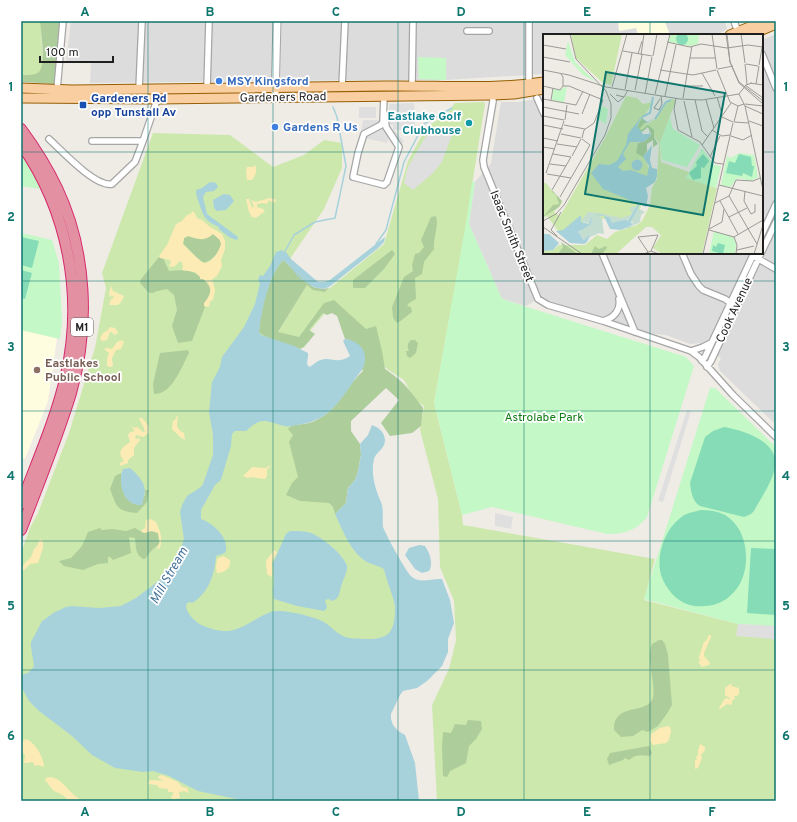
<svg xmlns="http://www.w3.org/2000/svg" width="797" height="822" font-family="Overpass,sans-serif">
	<rect width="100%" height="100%" fill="#efece5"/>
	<path fill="#dddcdc" d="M71,21H724L727,28L726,30L715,35H544V74L446,80H385L90,83L91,63H66Z
		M776,34V419L773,422L720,371L718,364L721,358L699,343L690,344L666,335L635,332L538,299L526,306L502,299L469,224L475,182L491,163L501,102H518L544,98V253H762V40Z"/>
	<path fill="#fefde0" d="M618,21H666L665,22L670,35H638L636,28L619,31Z
		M21,330L57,338L48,401L25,459L21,458Z"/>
	<path fill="#cde8ad" d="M21,21H41L43,81L21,79Z
		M484,102L485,104L473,179L469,209L434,403L462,515L463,525L655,559L644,600L750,627L776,628V801H437L432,705L449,669L456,640L454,601L440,567L438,499L420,430L424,406L415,400L404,380L387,369L330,307L301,342L275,337L307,285L325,292L384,244L408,161L427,126L445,116L455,103Z
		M153,133L230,135L273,167L304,155L324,140L342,143V168L324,209L281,272L267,315L289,415L330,491L387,563L402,622L282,801H21V553L30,528L38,513L69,433L95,348L106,288L102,273Z"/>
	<path fill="#adcd9b" d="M40,21H60L55,84L23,82V75C29,75 35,75 39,72C46,65 41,31 40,21Z
		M436,216C439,228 433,237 434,249L424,262L422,274L415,278L416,299L409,303L407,306L411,307L412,312L398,323L395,321L393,317L392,307L404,277L413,271L412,265L415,254L419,253L424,247L421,240L431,217Z
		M213,234C215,236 219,238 220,241C225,249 211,261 204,263C196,258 190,250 183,244L184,238L188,236L199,239Z
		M392,250L395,254L384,269L365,288H353V280Z
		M159,257L163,258L169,271C181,270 191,269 201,277C206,282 211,284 211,292C210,298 205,301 204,306L205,307L192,341L178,343L172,326L177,310L174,295L167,289L158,291H157L153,293H149L140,283L141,279Z
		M283,260L313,287L323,289L329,288L325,292L313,290L307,285L278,332L299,337L324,303L334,300L366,329L376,326L382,351L385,369C403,381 410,390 423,408L421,426L412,433L390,436L381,423L399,400L386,388L351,421V431L360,444L361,454L358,472L355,480L348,488L346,503L335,514L333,507L329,503L300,501L286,495L292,483L298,477L289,442L293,435L288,429C293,423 302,425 309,423C312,422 317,420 320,418C339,408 347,385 363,371L348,339H345L337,316L332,313L327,315L323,313L309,330L315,334L304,347L300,349C290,344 265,339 259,332C262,308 267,279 283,260Z
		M411,340H415L418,343L416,353L410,358L407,356L406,351H409C407,346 407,344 411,340Z
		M188,350L189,353C182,366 172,395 154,394L153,384L160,353Z
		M121,473C122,487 122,502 139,505L143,503L142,500L145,495V490H149L147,502L137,513C116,511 117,507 110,489L115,476Z
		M100,528L102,530L113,529L126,531L135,528L144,533L152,531L158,533L159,544L152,550L145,559H143C135,554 136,547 135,538L129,537L131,553L113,560L110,557H108V563L98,564L83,570L64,566L59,561L71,558L82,546L88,532Z
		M659,640H662L665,644L668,655L672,705L668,712L658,726L648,732L642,730L633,736L621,737L614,730C613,703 645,714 652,700C658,690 645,660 652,644Z
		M468,720L481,721L482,729L476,739L469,746L466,763L450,771L447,777L443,776L442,748L443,732L451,733L455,724L466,725Z
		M649,746L652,753L650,756C642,755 635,754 629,760L625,758L623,760L609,765L607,759L610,753Z"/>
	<path fill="#fdebb6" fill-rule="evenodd" d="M255,165C258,170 255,176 252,180H247L246,172L247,167H253Z
		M270,198L275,199L276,201L273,203L269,200L267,204L263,203L257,204V207L263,209L265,211L256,218L252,217L249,212L246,199H249L252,208L254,206L251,200L256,202Z
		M191,211L194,212L197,218L202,220L209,226L222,234L225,241V249L221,260L222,266L217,276L212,279L215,290L213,300L210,301L209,307L204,306V303C211,294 214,288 203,279H200V277L195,272L182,270L183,267L182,262L180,261L175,266L170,267L169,265L171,263L170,260L160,258L159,256L167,245L176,224L182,221L187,215L192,213ZM213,234L220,240L221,244C219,251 211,266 202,262C199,260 187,248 183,244L184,238L188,236C199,239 204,242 213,234Z
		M111,286L113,291L124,296C119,307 119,305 109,305L111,299L114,298L112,295L110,297L109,294Z
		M110,327L115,328L118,332L117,334L114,335L112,332H110L107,340L102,341L100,338L104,332L107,331Z
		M122,340L124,342L121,349L116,350L112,358L113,366L110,367L107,366V359L109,353L104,349L107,348L112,349L117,342Z
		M178,416C177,425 175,428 184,433L185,440L180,437L172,429L173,421L175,420L177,416Z
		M139,418H142L149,426V433L143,437L136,435L135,438L136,439L139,438L140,440L134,448V455L128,460V463L120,466V463L124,461C116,451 122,448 130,442L128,435L130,432L135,431L131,426L135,428L137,427L141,430L143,432H145L143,426Z
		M270,465L269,468L267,469V476L265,479L250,477L248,478L243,476L252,467L266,468Z
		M150,519L156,522C160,531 164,540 159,549L157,548L160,542L158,533L152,531L144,533L141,531L145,528L146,520Z
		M40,539L43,541V548L38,563L30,564L24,570H21L24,564L31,557L34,549L37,546Z
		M274,550L277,552L272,562V577L267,574L266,561Z
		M223,556L230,560C231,569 225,572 217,573L216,568L217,559Z
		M709,635H711V637L704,653V656L710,663L709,665L702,667L698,662L700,661L699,657L704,642L706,641Z
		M732,683L731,686L739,688V694L737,696H734L735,699L732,700V704L731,705L727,704L720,709L719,707L721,705L723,701L726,698L730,699L729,697L725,696V688Z
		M668,726L670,727L671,731L669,740L666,743L653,745L650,740L651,734L660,728Z
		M26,739C35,742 44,758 44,767L38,765L34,766V763L32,762L27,763H24L25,755L21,751V742Z
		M700,744L705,747V750L701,755L702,758L698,768L695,769V761L697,759L696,757L698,755V751Z
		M162,775L178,782L182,787L187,788L189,793L184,791L179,792L180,798L173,799L171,797L174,793L172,792H168V789L159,788L157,785L148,784L150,780L164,781L158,778L159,776Z
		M50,777C62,779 64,786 72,793C74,796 79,798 81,801H68C63,792 59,795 53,790C50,787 48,783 45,780L46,778Z"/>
	<path fill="#c4f8c6" d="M418,57L446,58V80L419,79Z
		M21,153L27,161L41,189L21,186Z
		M472,182H475L469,224L502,299L686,357L694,366L647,517C637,530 623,535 607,534L492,507L462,515L434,403L466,223Z
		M21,233L52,240L59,263L62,321L60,339L21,330Z
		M710,388H715L776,447V627L738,624L644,599Z"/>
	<path fill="#86dcb7" d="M21,237L39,241L32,268L21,265Z
		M21,270L32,273L25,299L21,298Z
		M724,427C742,430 779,441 775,466C773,482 761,497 754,511L751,514L744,517L700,506C692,501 691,491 690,483L705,437L713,431Z
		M701,510C709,510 717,511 725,515C751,530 753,576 731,595C721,605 708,607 694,606C680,604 669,593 663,580C654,561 663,532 679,519C685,513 693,512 701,510Z
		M751,548L776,549V615L747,613Z"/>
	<path fill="#dfdfdf" d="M414,103L415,130H393V125H389V104Z
		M359,107H376V118H359Z
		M363,120H379V124H387L392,133L395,131L404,141L402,144L388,139L387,143L360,137Z
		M431,127L453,132L442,162L433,173L413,190L404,183L408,167Z
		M687,410L691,411L663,502L658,501Z
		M495,513L513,517L511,529L495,526Z
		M738,624L776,626V644L773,639L736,636Z"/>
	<path fill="#a7d2dc" d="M210,182L216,183L218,187L214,191L206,192L203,197L207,214L238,237V239L236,240L229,237L219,229V227C204,220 204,217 199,203C197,198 196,195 196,190L202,188Z
		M224,194L230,195L234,201L226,210L217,211L214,208L213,200Z
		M385,237L384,242L377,249L329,287L323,289L313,287L283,260C268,277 262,309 259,332L261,335L294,346L308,353V356L307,364L309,367C314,365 316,361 321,360C331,356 337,365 350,356L343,341L345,339C352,339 362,345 364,352C368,367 360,371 353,382C337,405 327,421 297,425C293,426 288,427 284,426C265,421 262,416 246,431H235L232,434L231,446L221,480L215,485L201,510V519C213,523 231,539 225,553L216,556C215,574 208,594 192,603L190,602L187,603L186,607C188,615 196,623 204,626C227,636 238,630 258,618C264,615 269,612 275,611C286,610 312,616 322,621C330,625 337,634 345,637C350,639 357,638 363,639C389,640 395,633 395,607C394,597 386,580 384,569C379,566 374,565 369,563C351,554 343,531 335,514L346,503L348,488L355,480L358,472L361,454L360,444L368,435L372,425C379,428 384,431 385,440C385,447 380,450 376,455C374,457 373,463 373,466C372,478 376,491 381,502C384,509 382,519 383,527C385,533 407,574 412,577C421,584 432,578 442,579L450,600L454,623L448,639V652L442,666L427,681L417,688L403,691L400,695L391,714V719L393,725L398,731L405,735L415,763L419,801H246L198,791L169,776L153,771L143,772L115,768L92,755L72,736L39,711L29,701L22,688L21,675L28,673L32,669L34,666L31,647V642L42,621L55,612L66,607L72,606L99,608L121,606L136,598L174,569L184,539L180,512L182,505L187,496L201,487L203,484L213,455V435L209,412L212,382L220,367L222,357L244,327L255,304L260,283L258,280L260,275L263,276L270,266L276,252L282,250L284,252H286L291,259L318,282H324L330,280Z
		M130,468C137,474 148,484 144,496C143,500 143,501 142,505C128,506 122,494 121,482C121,477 121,473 123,469Z
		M290,531C297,531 305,531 311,533C323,538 343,554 347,566C348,572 342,581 341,587C339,594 339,599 332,601L329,599L325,600L327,608L324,611L297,606L274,599L273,591L274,582L273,563L286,534Z
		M419,545L425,546C429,552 434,563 429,571L422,573L415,569L405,555L409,548Z"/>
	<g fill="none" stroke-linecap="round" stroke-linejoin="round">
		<path stroke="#a7d2dc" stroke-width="1.5" d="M376,244L386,230L404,162L424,124L452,108
			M284,253L294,235L315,222L335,218L346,166L337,117L333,107
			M291,266L299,277L312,285"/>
		<defs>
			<path id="minor" d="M734,21L738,32
				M467,31H489
				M762,54L776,88
				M529,85V21
				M412,86L413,21
				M342,87L345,21
				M207,88L209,21
				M139,89L142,21
				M57,90L63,21
				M490,94L492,95L493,101L483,160L484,167L538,299L548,305L603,321L691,351L699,357L733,395L776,437
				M384,96L383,122L381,125L364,134L358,153L353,177L384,185L387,182L399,147L386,127L385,116L384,113
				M537,98L544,114
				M49,139C62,151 95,187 112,184L135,162L143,141
				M92,141H143L158,97
				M762,234L776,204
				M762,251L776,222
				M602,253L635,332
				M682,253L691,274L699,286L703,290L725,299L732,304
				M755,257L776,269
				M603,321C614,318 621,310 619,299
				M691,351L703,347L711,343
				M702,361L705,357L754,253
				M707,367L711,361L761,253"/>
			<path id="tertiary" d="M275,97L277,21"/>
			<path id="primary" d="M730,35L764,21
				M750,35L776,24
				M21,88L72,90C176,89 280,88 384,86C437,85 491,90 544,82
				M21,98L157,99L492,95L514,94L544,89"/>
			<path id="motorway" d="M21,129C35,148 47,167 57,188C87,251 90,327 71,393C57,439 38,485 21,530
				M21,144C68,211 84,295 66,375C56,419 37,461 21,504"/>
		</defs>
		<use href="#minor" stroke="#a6a6a6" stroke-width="8"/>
		<use href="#tertiary" stroke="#a6a6a6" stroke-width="9"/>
		<use href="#primary" stroke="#955e04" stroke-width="11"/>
		<use href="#motorway" stroke="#d62a6d" stroke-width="12"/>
		<use href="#minor" stroke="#fff" stroke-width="5.5"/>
		<use href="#tertiary" stroke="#fff" stroke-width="7"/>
		<use href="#primary" stroke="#f9cfa1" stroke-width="9"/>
		<use href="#motorway" stroke="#e490a3" stroke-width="10"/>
	</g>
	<path fill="none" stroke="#0f766e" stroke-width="1" stroke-opacity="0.55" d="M148,21V801M273,21V801M398,21V801M524,21V801M650,21V35M21,152H544M762,152H776M650,253V801M21,281H776M21,411H776M21,541H776M21,670H776"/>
	<g fill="#3f7fe0" stroke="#fff" stroke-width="1.5">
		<circle cx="219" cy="81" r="4"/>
		<circle cx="275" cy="127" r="4"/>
	</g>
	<rect fill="#1a4fb4" stroke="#fff" stroke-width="1.5" x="79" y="101" width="8" height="8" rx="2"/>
	<circle fill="#0f9aa8" stroke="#fff" stroke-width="1.5" cx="469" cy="123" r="4"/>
	<circle fill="#8d6e63" stroke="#fff" stroke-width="1.5" cx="37" cy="370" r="4"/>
	<g text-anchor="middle" stroke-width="3.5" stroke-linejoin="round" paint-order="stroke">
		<rect fill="#fff" stroke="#626262" stroke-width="1" x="71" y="318" width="22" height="18" rx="3"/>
		<g font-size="11" font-weight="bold" fill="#1f1f1f">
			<text x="82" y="331">M1</text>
		</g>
		<g font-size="12" font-weight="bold" fill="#366cbe" stroke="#fff" text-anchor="start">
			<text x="227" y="85">MSY Kingsford</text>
			<text x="283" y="131">Gardens R Us</text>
		</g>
		<g font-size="12" fill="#1f1f1f" stroke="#fff">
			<text transform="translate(283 97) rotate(-1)" y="4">Gardeners Road</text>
			<text transform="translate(512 236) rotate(68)" y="4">Isaac Smith Street</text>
			<text transform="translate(734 310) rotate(-65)" y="4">Cook Avenue</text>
		</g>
		<g font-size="12" font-weight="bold" fill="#164399" stroke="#fff" text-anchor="start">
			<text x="91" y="102">Gardeners Rd<tspan x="91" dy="14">opp Tunstall Av</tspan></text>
		</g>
		<g font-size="12" font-weight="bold" fill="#0d838f" stroke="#fff" text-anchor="end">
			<text x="461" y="120">Eastlake Golf<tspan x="461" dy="14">Clubhouse</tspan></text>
		</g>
		<g font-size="12" font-weight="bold" fill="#785e54" stroke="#fff" text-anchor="start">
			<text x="45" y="367">Eastlakes<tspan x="45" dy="14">Public School</tspan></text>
		</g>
		<g font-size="12" fill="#0f7b13" stroke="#fff">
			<text x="544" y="421">Astrolabe Park</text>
		</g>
		<g font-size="13" font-style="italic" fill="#48769c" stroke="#fff">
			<text transform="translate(168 575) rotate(-60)" y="5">Mill Stream</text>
		</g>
	</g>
	<g transform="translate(543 34)">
		<rect width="220" height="220" fill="#efece5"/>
		<path d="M28,0H79L68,51L60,49L33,24ZM83,62L94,64L100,70L110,68L95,92V107L107,137L94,187L48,184L18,201L4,182L0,184V149H3L19,169L11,178L17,182L62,104ZM128,65L133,66L117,109L118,128L146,138L143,144L174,154L159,220H119L110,214L118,201L109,193H103L73,220H0V217L10,216L16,211H42L54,201L64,205L72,198L94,191L99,187L107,171L109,154L114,145L116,109L104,92L99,97L95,95L101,88L104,90L114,84L120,73Z" fill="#cde8ad"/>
		<path d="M99,84L105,89H101L96,95L99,96L105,91L111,96V103L115,110L110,113V106L104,110V117L100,123L93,119L95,109L102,107L108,100L105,93L99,98L93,95ZM8,157H10L19,167L16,173L0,183L10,171L16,170L13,161ZM18,208L35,220H15L20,213ZM52,212L56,215L63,212L64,214L59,220H48Z" fill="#adcd9b"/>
		<path d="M90,172L102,178L98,181L97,188L86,194H79L91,191L90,188L69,189L67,184L55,180L48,184L47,190L38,187L45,178L56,179L78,184L85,182L89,180L87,174ZM54,181L59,184L61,200L56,199L47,203L44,208L47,200L42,206L35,199L41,193L48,190L49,184Z" fill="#c3ddd0"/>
		<path d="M128,0H156L155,10L147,12L125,8ZM25,7L32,28L53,48L40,41L22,21ZM24,52L21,69L9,66L10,55L17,56ZM59,72L65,75L63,90L54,84ZM129,77L127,84L130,95L157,111L144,133L119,126L117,109ZM159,114L171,131L178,132L173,154L143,144ZM197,119L211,121L215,143L208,147L195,144L187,153L178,151L184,122L187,124ZM171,197L190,203L193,209L192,220H166Z" fill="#c4f8c6"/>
		<path d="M133 5a6 6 0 1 1 12 0a6 6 0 1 1-12 0ZM160,120L166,127L161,134L158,133V144L150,146L146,139L154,132L153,128ZM196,120L208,123L209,132H211L209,143L200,139L199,142L183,139L186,127L192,129ZM175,209L182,211L180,220L169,217L170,211L173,213Z" fill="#86dcb7"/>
		<path d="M98,83L104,88L114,83L104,89L98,84L94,92L100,100H106V97L108,102L100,108H87L80,120L83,125L75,133L80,137L88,136L104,142L106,132L100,123L109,111L107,126L109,134L114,135V142L112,148L103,154L105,162L103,173L60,155L48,139L56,130L66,131L74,127L83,111L85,100ZM88.5 131a5.5 5.5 0 1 1 11 0a5.5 5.5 0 1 1-11 0ZM56,180L67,184L69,189L82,186L91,190L78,196L67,195L61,182L53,181L49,184L48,190L35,198L41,206L47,200L44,208L41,210L27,209L13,197L20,196L38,181V188L46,190L48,184ZM0,200H6L16,209L10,216L0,217Z" fill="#a7d2dc"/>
		<path fill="none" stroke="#a7d2dc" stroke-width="2" d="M99,83L107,79L110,63M112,85L123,68L128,66M86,188L96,170"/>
		<path fill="none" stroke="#9c9a96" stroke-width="1" d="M169,0L174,35M183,0L187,28L196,49L220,70M184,0L187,28L196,48L220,67M198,0L202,29M124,8L147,13L158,10L184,14L205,11L220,13M0,11L23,15M80,17L109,22M95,20L99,7M98,21L101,0M110,22L114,0M0,23L27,28M147,24H172M202,30L204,50M203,30L215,32M216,31L220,8M175,35L190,32M0,36L26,41L63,53L137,65L159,66L196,60L203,51L209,49M117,36L150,41L173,36M174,36L187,68L195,72L201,70M159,39L172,62M18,40L20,43V52M207,49L220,51M213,50L216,32M202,51L220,64M0,52L17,56L20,52H26M26,52L60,66L51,89L41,96L39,104M142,52H160M69,53L84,0M82,55L89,19M92,56L99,21M67,60L75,68L81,63M102,60L109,23M112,60L127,0M196,60L202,72L220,156M73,61L81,63L85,56M122,62L133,11M174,63L179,80M133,64L131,75L135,96L157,108L172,129L180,130M140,64L149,12M0,65L33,71L40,57M117,65L111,74L116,76L119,70L118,62M8,66L10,54M152,66L159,97L165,103M163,66L171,94M141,67L149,103M202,70L220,72M202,72L220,80M0,73L36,80M39,80L47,60M0,82L21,86M179,83L190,88M22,86L24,71M206,87L220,92M191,88L195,72M191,88L206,89M0,91L20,95M21,91L42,95M169,96L179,102L187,101M18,100L38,104M188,102L200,106L209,101M0,104L15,107M14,110L34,113M159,111L188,69M0,113L12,115M10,120L28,123M29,122L38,105M167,123L177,102M7,130L23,132M3,139L21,87M4,140L28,144M176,151L220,162M9,156L28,123M202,157L201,167L208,180L212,178V170M186,162L214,210M17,163L47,111L39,105M177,167L195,200M172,169L186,162L193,146L210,147L217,144M186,183L204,174M0,187L13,180L21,171L62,101L68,84V70L63,57L33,25L27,0M179,188L181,175M0,193L39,220M166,195L179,188M166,196L191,203L194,211L193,220M14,202L8,196L18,178M191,203L220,186M194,216L211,212M105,218L95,203L115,201L108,217M101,220L108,217L116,220M160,220L190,89M211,220L220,191"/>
		<path fill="#0f766e" fill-opacity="0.15" stroke="#0f766e" stroke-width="2" d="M63,38L182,59L160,181L42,160Z"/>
		<rect width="220" height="220" fill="none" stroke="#1f1f1f" stroke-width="2"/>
	</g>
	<rect width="797" height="822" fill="none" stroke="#ffffff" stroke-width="44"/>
	<path d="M40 56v6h73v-6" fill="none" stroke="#1f1f1f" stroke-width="2"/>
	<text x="46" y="56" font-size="12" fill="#1f1f1f" stroke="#ffffff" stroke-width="3" paint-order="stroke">100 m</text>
	<rect x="22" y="22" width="753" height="778" fill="none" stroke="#0f766e" stroke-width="1.5"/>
	<g font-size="13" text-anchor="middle" font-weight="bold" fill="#0f766e">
		<text x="85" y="16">A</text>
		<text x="210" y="16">B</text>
		<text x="336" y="16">C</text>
		<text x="461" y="16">D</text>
		<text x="587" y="16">E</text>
		<text x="712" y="16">F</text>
		<text x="11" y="91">1</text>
		<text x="786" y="91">1</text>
		<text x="11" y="221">2</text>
		<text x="786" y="221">2</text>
		<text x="11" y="351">3</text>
		<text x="786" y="351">3</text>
		<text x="11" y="480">4</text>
		<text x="786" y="480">4</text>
		<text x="11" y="610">5</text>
		<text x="786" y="610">5</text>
		<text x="11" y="740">6</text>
		<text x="786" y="740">6</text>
		<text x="85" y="816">A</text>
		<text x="210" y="816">B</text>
		<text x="336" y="816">C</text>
		<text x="461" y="816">D</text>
		<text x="587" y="816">E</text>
		<text x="712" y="816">F</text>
	</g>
</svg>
